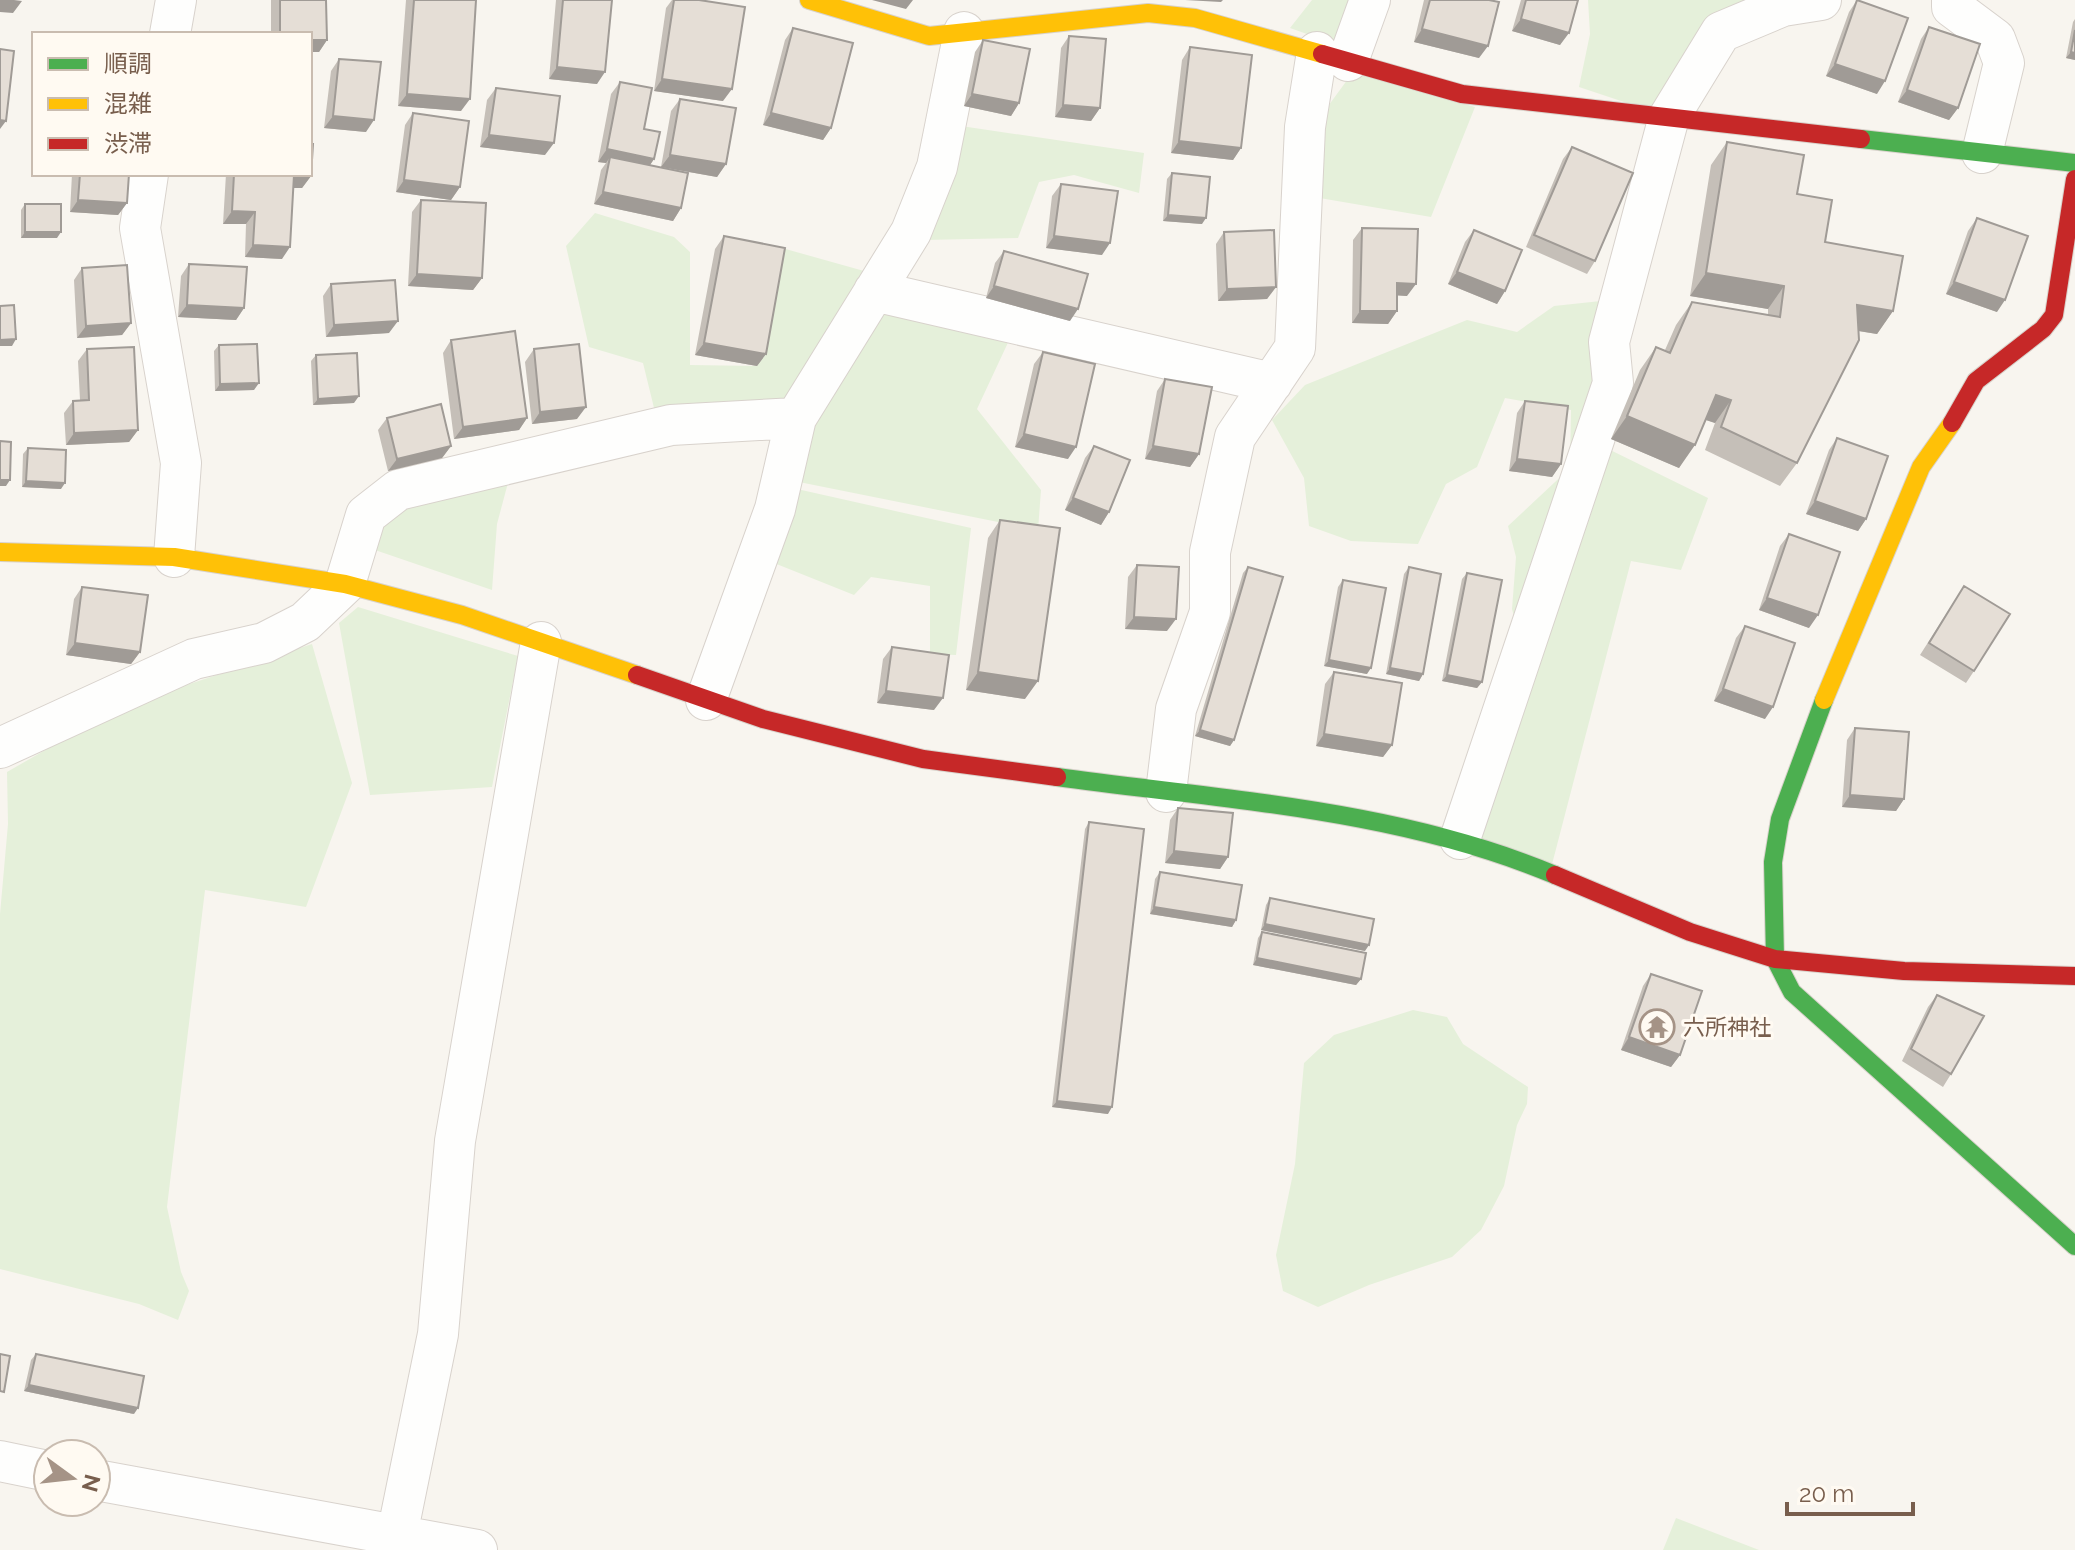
<svg xmlns="http://www.w3.org/2000/svg" width="2075" height="1550" font-family="Raleway,'Noto Sans JP',sans-serif">
	<rect width="100%" height="100%" fill="#f8f5ef"/>
	<path fill="#e5f0da" d="M1312,0H1369L1352,50L1290,28Z
		M1588,0H1821L1721,32L1669,117L1579,87L1590,34Z
		M1353,72L1475,107L1431,217L1302,195L1326,109Z
		M961,126L1144,153L1139,193L1074,175L1039,182L1018,238L924,240Z
		M595,213L674,237L690,252V365L757,366L782,248L864,271L785,398L733,411L656,416L643,363L589,347L566,246Z
		M1610,300L1594,442L1708,498L1681,570L1631,561L1550,872L1460,839L1519,635L1512,609L1516,557L1508,526L1570,468L1571,410L1505,398L1477,467L1446,484L1418,544L1351,541L1309,526L1304,478L1272,420L1305,385L1467,320L1517,332L1554,306Z
		M889,303L1012,334L977,409L1041,490L1038,530L799,482L812,431Z
		M509,479L497,524L492,590L375,550L377,518L409,494Z
		M797,489L971,528L956,655L930,654V586L871,577L854,595L774,563Z
		M358,607L518,656L492,787L370,795L339,623Z
		M312,644L352,783L306,907L205,890L167,1207L181,1272L189,1291L178,1320L139,1304L0,1269V914L8,824L7,772L122,706Z
		M1413,1010L1447,1017L1463,1044L1528,1087L1527,1104L1517,1125L1504,1186L1481,1230L1452,1257L1369,1285L1318,1307L1283,1291L1276,1255L1295,1164L1304,1063L1334,1035Z
		M1676,1518L1759,1550H1663Z"/>
	<g fill="none" stroke-linecap="round" stroke-linejoin="round">
		<defs>
			<path id="street" d="M1952,0V7L1995,39L2004,63L1982,153
				M170,34L176,0
				M1348,61L1370,0
				M148,174L140,228L181,463L174,557
				M874,291L1272,383
				M706,700L775,509L796,418L911,232L937,167L964,32
				M0,748L194,659L264,643L305,622L345,584L366,515L398,490L671,425L796,418
				M1166,792L1176,709L1210,612V552L1235,437L1295,348L1305,127L1317,52
				M1460,839L1613,383L1609,342L1669,117L1721,32L1783,6L1821,0
				M0,1461L48,1471
				M96,1480L477,1550
				M397,1535L438,1334L455,1141L541,642"/>
			<path id="fast" d="M1861,139L2075,163
				M1824,700L1780,819L1773,862L1775,959L1792,992L2075,1246
				M1057,777C1224,800 1398,809 1555,875"/>
			<path id="slow" d="M809,0L929,36L1148,13L1195,18L1322,54
				M0,552L174,557L345,584L462,615L637,675
				M1824,700L1921,467L1952,423"/>
			<path id="jam" d="M1322,54L1462,94L1861,139
				M1952,423L1976,381L2043,329L2054,315L2075,179
				M637,675L763,719L923,759L1057,777
				M1555,875L1690,932L1775,959L1904,971L2075,976"/>
		</defs>
		<use href="#street" stroke="#d8d2cc" stroke-width="42"/>
		<use href="#fast" stroke="#d8d2cb" stroke-width="20"/>
		<use href="#slow" stroke="#d8d2cb" stroke-width="20"/>
		<use href="#jam" stroke="#d8d2cb" stroke-width="20"/>
		<use href="#street" stroke="#fefefd" stroke-width="40"/>
		<use href="#fast" stroke="#4caf50" stroke-width="18"/>
		<use href="#slow" stroke="#ffc107" stroke-width="18"/>
		<use href="#jam" stroke="#c62828" stroke-width="18"/>
	</g>
	<path fill="#c5bfb8" d="M271,0H326L327,40L319,52L310,34H271Z
		M406,0H476L461,111L398,106Z
		M556,0H612L597,84L549,79Z
		M672,0H699L723,101L654,91L666,8Z
		M1424,0H1489L1479,58L1414,42Z
		M1521,0H1578L1560,45L1512,31Z
		M1857,0L1877,94L1826,76L1849,12Z
		M2075,19V60L2066,58L2073,22Z
		M1929,27L1958,108L1949,120L1898,102L1921,39Z
		M793,28L831,128L823,140L763,125L785,40Z
		M1069,36L1100,108L1091,121L1055,117L1061,48Z
		M983,40L1019,103L1011,116L964,106L975,52Z
		M1190,47L1241,148L1233,160L1171,153L1182,60Z
		M339,59L366,132L324,128L331,71Z
		M620,82L644,129L654,159L650,165L681,208L673,221L594,204L601,170L606,163L598,162L611,94Z
		M496,88L545,155L480,147L487,100Z
		M680,99L726,164L717,177L661,167L671,111Z
		M413,113L460,187L451,200L396,192L405,125Z
		M1727,142L1797,194L1825,242L1893,311L1877,334L1858,331L1797,463L1780,486L1705,450L1715,423L1706,420L1679,468L1611,439L1640,370L1656,347L1665,350L1676,325L1692,302L1768,315V309L1690,296L1711,165Z
		M1572,147L1595,261L1587,274L1526,247L1563,159Z
		M1172,173L1202,224L1163,221L1167,179Z
		M72,174H129L127,203L118,215L70,212Z
		M226,174H310L311,176L302,188H294L282,259L245,257L246,224H223Z
		M1061,184L1102,255L1046,248L1052,196Z
		M421,200L482,278L473,290L408,286L412,212Z
		M25,204L57,238H21V210Z
		M1977,218L1997,312L1946,294L1968,231Z
		M1362,228L1407,296L1397,295V311L1388,324L1352,323L1353,240Z
		M1474,230L1505,291L1497,304L1448,284L1465,242Z
		M1224,232L1276,287L1267,299L1218,301L1216,244Z
		M724,236L766,354L757,366L695,355L715,249Z
		M1004,251L1070,321L986,298L995,263Z
		M189,264L244,308L236,320L178,317L181,276Z
		M82,268L131,323L122,335L77,338L74,280Z
		M331,284L389,333L326,337L323,296Z
		M451,340L527,418L519,430L454,439L443,353Z
		M219,345L254,390L215,391L214,351Z
		M87,349L138,430L129,442L66,445L64,413L73,401L80,400L78,361Z
		M534,349L577,419L532,424L525,362Z
		M1043,352L1068,459L1015,447L1034,364Z
		M316,355L354,403L313,405L311,361Z
		M1165,379L1199,454L1190,467L1145,459L1157,391Z
		M1525,401L1561,464L1552,477L1509,471L1517,413Z
		M387,418L451,446L442,458L388,471L378,430Z
		M1837,438L1866,519L1858,531L1806,514L1829,450Z
		M1094,446L1109,512L1101,525L1065,510L1085,458Z
		M28,448L61,489L22,487L23,454Z
		M1000,520L1025,699L966,690L988,538Z
		M1789,534L1809,628L1759,610L1780,546Z
		M1137,565L1167,631L1125,629L1128,577Z
		M1248,567L1234,740L1230,746L1195,736L1243,573Z
		M1409,567L1423,674L1419,681L1386,674L1404,574Z
		M1467,573L1482,682L1477,688L1442,681L1462,579Z
		M1343,580L1367,674L1324,666L1338,587Z
		M1964,586L1974,671L1966,683L1920,655Z
		M82,587L140,652L131,664L66,655L74,599Z
		M1745,626L1765,719L1714,701L1736,638Z
		M892,647L934,710L877,703L883,659Z
		M1334,672L1392,745L1383,757L1316,746L1325,684Z
		M1855,728L1904,799L1896,811L1842,807L1847,740Z
		M1178,808L1228,857L1220,869L1165,863L1170,820Z
		M1089,822L1108,1114L1052,1107L1085,829Z
		M1160,872L1236,920L1232,927L1150,914L1155,879Z
		M1270,898L1365,951L1261,930L1266,905Z
		M1262,932L1361,979L1356,985L1253,965L1258,938Z
		M1651,974L1680,1055L1671,1067L1621,1050L1643,986Z
		M1937,995L1951,1074L1943,1087L1902,1061L1928,1007Z
		M36,1354L134,1414L24,1391L31,1360Z"/>
	<path fill="#a09b96" d="M0,0H14L22,1L13,13L0,12Z
		M872,0H913L906,9Z
		M1185,0H1223L1221,2Z
		M1521,19L1569,33L1560,45L1512,31Z
		M1422,29L1488,46L1479,58L1414,42Z
		M310,40H327L319,52H310Z
		M2071,52L2075,53V60L2066,58Z
		M1835,64L1885,81L1877,94L1826,76Z
		M557,67L605,72L597,84L549,79Z
		M662,79L732,89L723,101L654,91Z
		M1907,90L1958,108L1949,120L1898,102Z
		M407,94L470,99L461,111L398,106Z
		M972,94L1019,103L1011,116L964,106Z
		M1063,105L1100,108L1091,121L1055,117Z
		M771,113L831,128L823,140L763,125Z
		M333,116L374,120L366,132L324,128Z
		M0,120L6,121L0,129Z
		M489,135L554,143L545,155L480,147Z
		M1179,141L1241,148L1233,160L1171,153Z
		M607,149L654,159L646,171L610,157L606,163L598,162Z
		M670,155L726,164L717,177L661,167Z
		M294,175L311,176L302,188H286Z
		M404,180L460,187L451,200L396,192Z
		M603,192L681,208L673,221L594,204Z
		M78,200L127,203L118,215L70,212Z
		M232,211L255,212L246,224H223Z
		M1168,215L1206,218L1202,224L1163,221Z
		M25,232H61L57,238H21Z
		M1054,236L1110,243L1102,255L1046,248Z
		M253,245L290,247L282,259L245,257Z
		M1457,272L1505,291L1497,304L1448,284Z
		M1706,273L1784,286L1768,309L1690,296Z
		M417,274L482,278L473,290L408,286Z
		M1954,282L2005,300L1997,312L1946,294Z
		M1397,283L1416,284L1407,296L1389,295Z
		M994,286L1078,309L1070,321L986,298Z
		M1276,287L1267,299L1218,301L1227,289Z
		M187,305L244,308L236,320L178,317Z
		M1857,305L1893,311L1877,334L1841,328Z
		M1360,311H1397L1388,324L1352,323Z
		M398,321L389,333L326,337L334,325Z
		M131,323L122,335L77,338L86,326Z
		M16,339L12,346H0V340Z
		M704,343L766,354L757,366L695,355Z
		M259,383L254,390L215,391L220,384Z
		M1716,395L1731,400L1715,423L1700,418Z
		M359,396L354,403L313,405L318,399Z
		M586,407L577,419L532,424L540,412Z
		M1627,416L1695,445L1679,468L1611,439Z
		M527,418L519,430L454,439L463,427Z
		M138,430L129,442L66,445L74,433Z
		M1024,434L1076,447L1068,459L1015,447Z
		M451,446L442,458L388,471L397,459Z
		M1153,446L1199,454L1190,467L1145,459Z
		M1517,459L1561,464L1552,477L1509,471Z
		M0,480H10L6,486H0Z
		M26,481L65,483L61,489L22,487Z
		M1073,498L1109,512L1101,525L1065,510Z
		M1815,501L1866,519L1858,531L1806,514Z
		M1767,598L1818,615L1809,628L1759,610Z
		M1134,617L1176,619L1167,631L1125,629Z
		M75,643L140,652L131,664L66,655Z
		M1329,660L1371,668L1367,674L1324,666Z
		M1390,668L1423,674L1419,681L1386,674Z
		M978,672L1038,681L1025,699L966,690Z
		M1447,675L1482,682L1477,688L1442,681Z
		M1723,689L1773,707L1765,719L1714,701Z
		M886,691L943,698L934,710L877,703Z
		M1200,730L1234,740L1230,746L1195,736Z
		M1324,734L1392,745L1383,757L1316,746Z
		M1850,795L1904,799L1896,811L1842,807Z
		M1174,851L1228,857L1220,869L1165,863Z
		M1154,907L1236,920L1232,927L1150,914Z
		M1265,924L1369,945L1365,951L1261,930Z
		M1257,958L1361,979L1356,985L1253,965Z
		M1629,1037L1680,1055L1671,1067L1621,1050Z
		M1057,1101L1112,1107L1108,1114L1052,1107Z
		M29,1385L138,1408L134,1414L24,1391Z"/>
	<path fill="#e5ded6" stroke="#a09b96" stroke-width="2" d="M280,0H326L327,40H310V34H280Z
		M414,0H476L470,99L407,94Z
		M563,0H612L605,72L557,67Z
		M674,0H699L745,7L732,89L662,79Z
		M1430,0H1489L1499,2L1488,46L1422,29Z
		M1526,0H1578L1569,33L1521,19Z
		M1857,0L1908,18L1885,81L1835,64Z
		M1929,27L1980,44L1958,108L1907,90Z
		M793,28L853,43L831,128L771,113Z
		M2075,30V53L2071,52Z
		M1069,36L1106,39L1100,108L1063,105Z
		M983,40L1030,49L1019,103L972,94Z
		M1190,47L1252,55L1241,148L1179,141Z
		M0,49L14,51L6,121L0,120Z
		M339,59L381,62L374,120L333,116Z
		M620,82L652,88L644,129L660,132L654,159L607,149Z
		M496,88L560,96L554,143L489,135Z
		M680,99L736,108L726,164L670,155Z
		M413,113L469,121L460,187L404,180Z
		M1727,142L1804,155L1797,194L1832,200L1825,242L1903,256L1893,311L1857,305L1859,340L1797,463L1721,427L1731,400L1716,395L1695,445L1627,416L1656,347L1670,353L1692,302L1780,317L1784,286L1706,273Z
		M310,144H313L311,176L294,175L290,247L253,245L255,212L232,211L234,174H310Z
		M1572,147L1633,173L1595,261L1534,235Z
		M610,157L688,173L681,208L603,192Z
		M1172,173L1210,177L1206,218L1168,215Z
		M80,174H129L127,203L78,200Z
		M1061,184L1118,191L1110,243L1054,236Z
		M421,200L486,203L482,278L417,274Z
		M25,204H61V232H25Z
		M1977,218L2028,236L2005,300L1954,282Z
		M1362,228L1418,229L1416,284L1397,283V311H1360Z
		M1274,230L1276,287L1227,289L1224,232Z
		M1474,230L1522,250L1505,291L1457,272Z
		M724,236L785,248L766,354L704,343Z
		M1004,251L1088,274L1078,309L994,286Z
		M189,264L247,267L244,308L187,305Z
		M127,265L131,323L86,326L82,268Z
		M395,280L398,321L334,325L331,284Z
		M14,305L16,339L0,340V306Z
		M515,331L527,418L463,427L451,340Z
		M257,344L259,383L220,384L219,345Z
		M579,344L586,407L540,412L534,349Z
		M134,347L138,430L74,433L73,401L89,400L87,349Z
		M1043,352L1095,364L1076,447L1024,434Z
		M357,353L359,396L318,399L316,355Z
		M1165,379L1212,387L1199,454L1153,446Z
		M1525,401L1568,406L1561,464L1517,459Z
		M441,404L451,446L397,459L387,418Z
		M1837,438L1888,456L1866,519L1815,501Z
		M0,441L11,442L10,480H0Z
		M1094,446L1130,460L1109,512L1073,498Z
		M28,448L66,450L65,483L26,481Z
		M1000,520L1060,528L1038,681L978,672Z
		M1789,534L1840,552L1818,615L1767,598Z
		M1137,565L1179,567L1176,619L1134,617Z
		M1248,567L1283,577L1234,740L1200,730Z
		M1409,567L1441,574L1423,674L1390,668Z
		M1467,573L1502,580L1482,682L1447,675Z
		M1343,580L1386,588L1371,668L1329,660Z
		M1964,586L2010,614L1974,671L1929,643Z
		M82,587L148,595L140,652L75,643Z
		M1745,626L1795,643L1773,707L1723,689Z
		M892,647L949,655L943,698L886,691Z
		M1334,672L1402,683L1392,745L1324,734Z
		M1855,728L1909,732L1904,799L1850,795Z
		M1178,808L1233,813L1228,857L1174,851Z
		M1089,822L1144,829L1112,1107L1057,1101Z
		M1160,872L1242,885L1236,920L1154,907Z
		M1270,898L1374,919L1369,945L1265,924Z
		M1262,932L1366,953L1361,979L1257,958Z
		M1651,974L1702,991L1680,1055L1629,1037Z
		M1937,995L1984,1016L1951,1074L1911,1049Z
		M0,1354L10,1356L4,1392L0,1391Z
		M36,1354L144,1376L138,1408L29,1385Z"/>
	<defs>
		<symbol id="temple-ring" viewBox="-11 -11 22 22"><circle r="9.5" fill="#fffaf2" stroke="#a59386" stroke-width="1.5"/><path d="M0-6L5-2H3V0L6.5 2.5H4V6H1.5V3h-3V6H-4V2.5H-6.5L-3 0V-2H-5Z" fill="#a59386"/></symbol>
	</defs>
	<g fill-rule="evenodd">
		<use href="#temple-ring" x="1637" y="1007" width="40" height="40"/>
	</g>
	<g text-anchor="middle" stroke-width="6" stroke-linejoin="round" paint-order="stroke">
		<g font-size="22" fill="#785e4d" stroke="#fffaf2" text-anchor="start">
			<text x="1683" y="1035">六所神社</text>
		</g>
	</g>
	<rect x="32" y="32" width="280" height="144" fill="#fffaf2" stroke="#c9bcb0" stroke-width="2"/>
	<rect x="48" y="58" width="40" height="12" fill="#4caf50" stroke="#c9bcb0" stroke-width="2"/>
	<text x="104" y="72" font-size="24" fill="#785e4d">順調</text>
	<rect x="48" y="98" width="40" height="12" fill="#ffc107" stroke="#c9bcb0" stroke-width="2"/>
	<text x="104" y="112" font-size="24" fill="#785e4d">混雑</text>
	<rect x="48" y="138" width="40" height="12" fill="#c62828" stroke="#c9bcb0" stroke-width="2"/>
	<text x="104" y="152" font-size="24" fill="#785e4d">渋滞</text>
	<g transform="translate(72 1478) rotate(105)"><circle r="38" fill="#fffaf2" stroke="#c9bcb0" stroke-width="2"/>
	<path d="M0-6L14 30L0 20L-14 30Z" fill="#a59386"/>
	<text y="-12" font-size="22" font-weight="bold" text-anchor="middle" fill="#785e4d">N</text>
	</g>
	<path d="M1787 1502v12h126v-12" fill="none" stroke="#785e4d" stroke-width="4"/>
	<text x="1799" y="1502" font-size="24" fill="#785e4d" stroke="#fffaf2" stroke-width="6" paint-order="stroke">20 m</text>
</svg>
